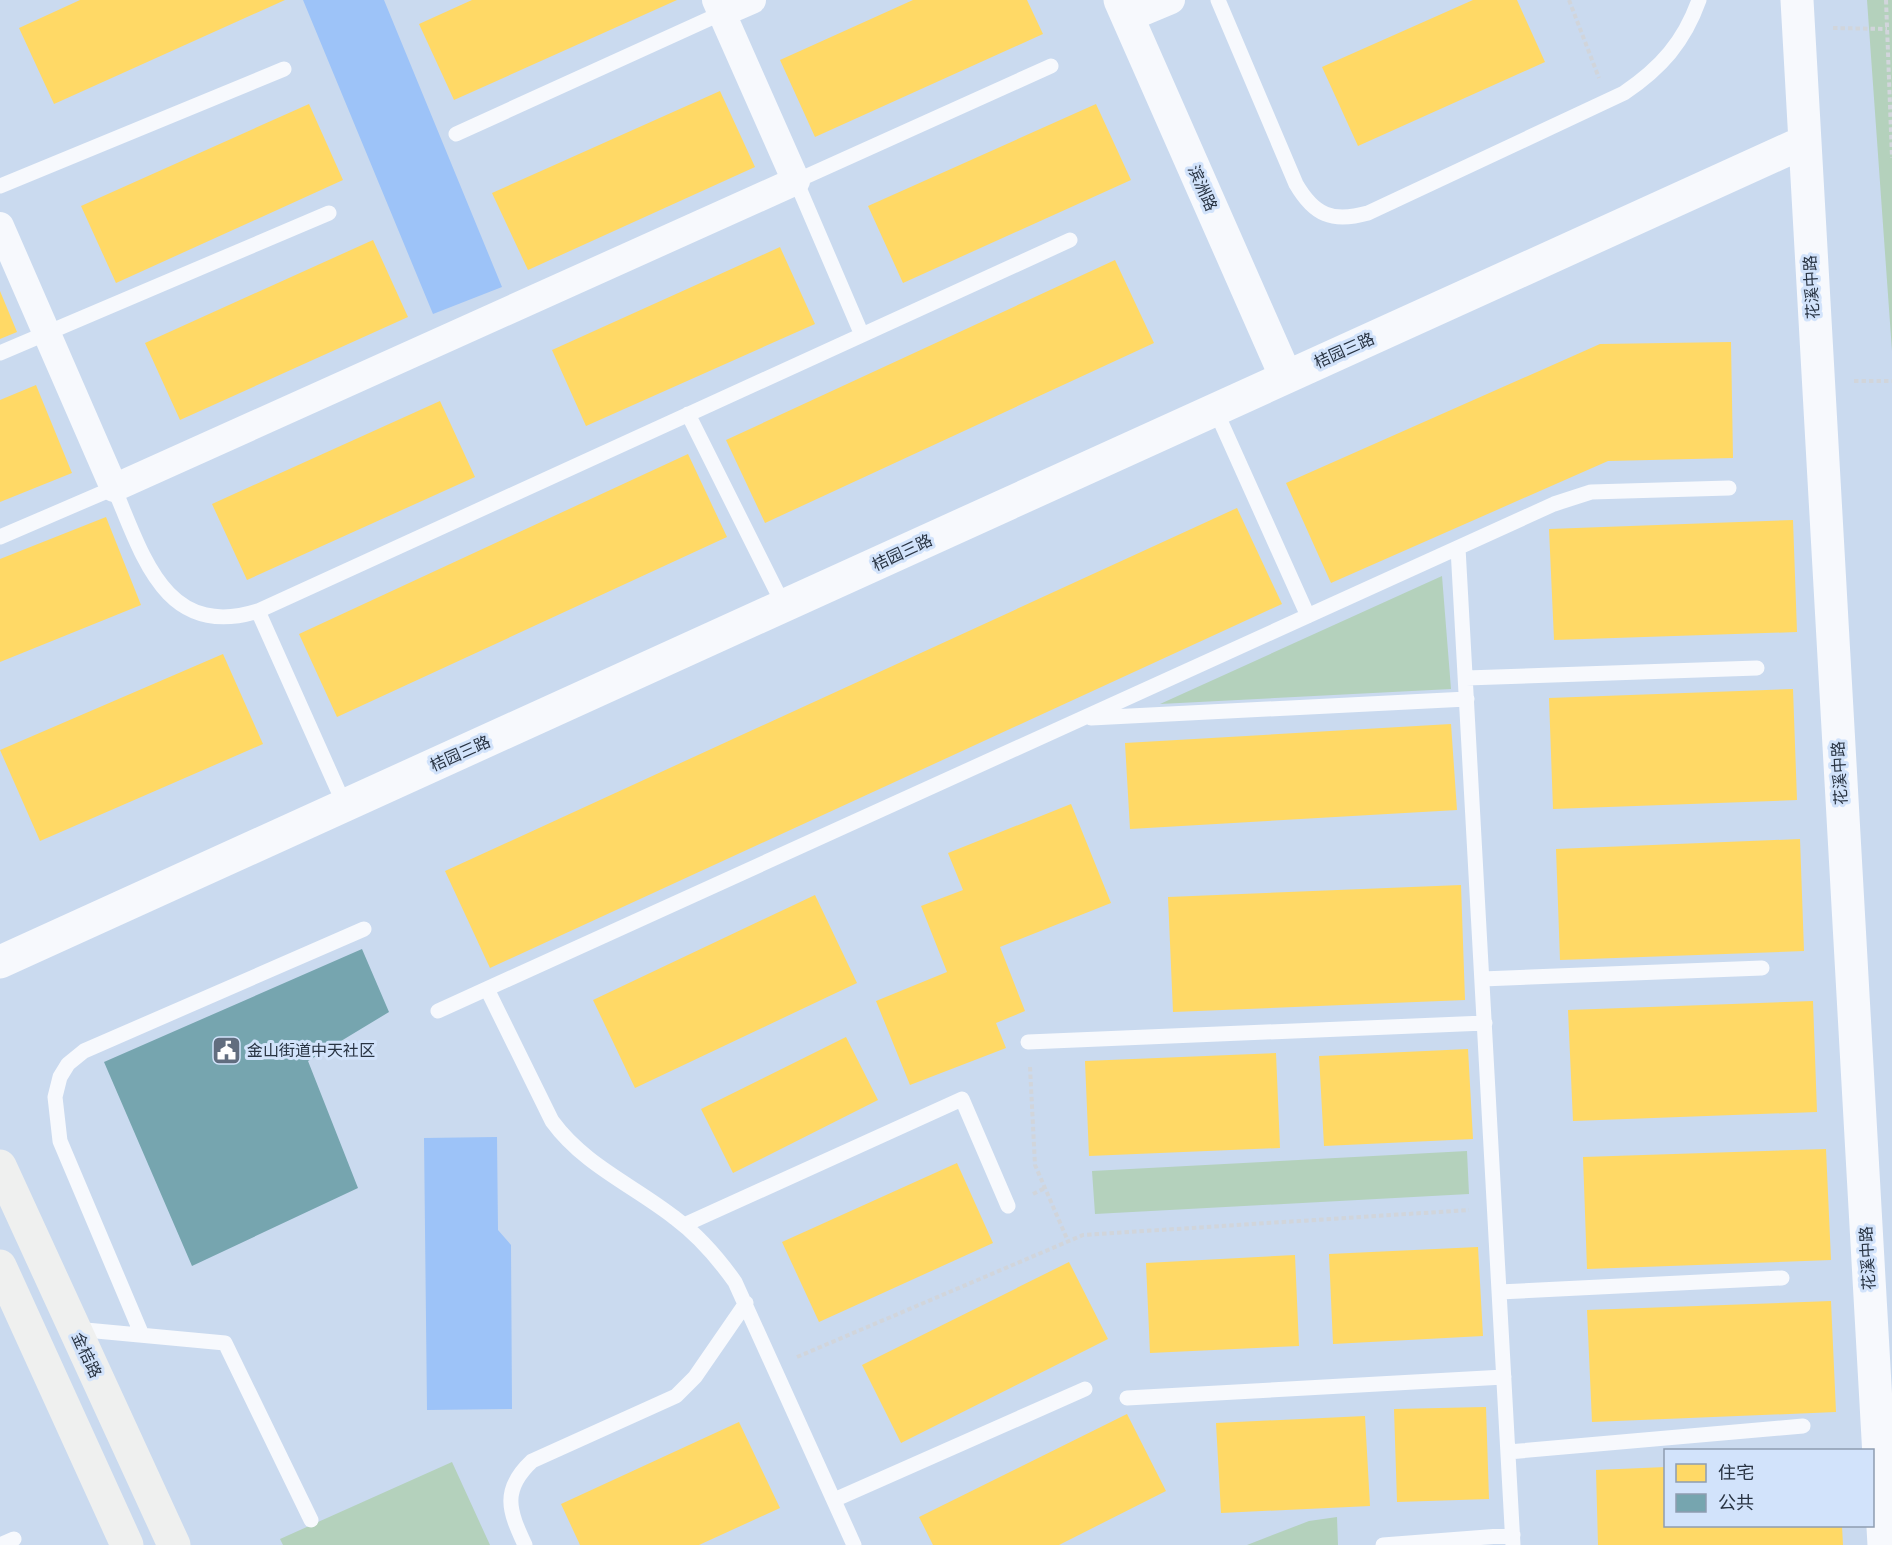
<svg xmlns="http://www.w3.org/2000/svg" width="1892" height="1545" font-family="Jost,'Noto Sans SC',sans-serif">
	<rect width="100%" height="100%" fill="#cadaef"/>
	<path fill="#b4d1bc" d="M1867,0H1892V351Z
		M1442,576L1451,689L1160,704Z
		M1467,1151L1469,1194L1095,1214L1092,1171Z
		M452,1462L490,1545H283L280,1539Z
		M1337,1517L1338,1545H1247L1309,1521Z"/>
	<path fill="#9dc3f8" d="M303,0H384L502,287L433,314Z
		M497,1137L498,1230L511,1245L512,1409L427,1410L424,1138Z"/>
	<path fill="#ffd966" d="M80,0H285L54,104L19,28Z
		M472,0H677L454,100L419,24Z
		M913,0H1027L1043,34L815,137L780,60Z
		M1473,0H1517L1545,62L1358,146L1322,67Z
		M720,91L755,167L528,270L492,193Z
		M309,104L343,180L116,283L81,206Z
		M1096,104L1131,180L903,283L868,206Z
		M373,240L408,317L180,420L145,343Z
		M780,247L815,324L586,426L552,350Z
		M1115,260L1154,343L765,523L726,440Z
		M0,291L17,332L0,339Z
		M1731,342L1733,458L1608,461L1331,583L1286,483L1600,344Z
		M36,385L72,473L0,502V400Z
		M440,401L475,477L247,580L212,504Z
		M688,454L727,537L337,717L299,634Z
		M1237,508L1282,604L490,968L445,871Z
		M106,517L141,605L0,662V559Z
		M1793,520L1797,632L1554,640L1549,529Z
		M223,654L263,744L40,841L0,750Z
		M1793,689L1797,800L1553,809L1549,698Z
		M1451,724L1457,810L1130,829L1125,743Z
		M1071,804L1111,903L1000,947L1025,1011L996,1023L1006,1048L910,1085L876,1001L947,972L921,906L963,890L948,853Z
		M1800,839L1804,951L1560,960L1556,849Z
		M1461,885L1465,1000L1173,1012L1168,897Z
		M815,895L857,983L635,1088L593,1000Z
		M1813,1001L1817,1112L1573,1121L1568,1010Z
		M846,1037L878,1100L733,1173L701,1109Z
		M1468,1049L1473,1139L1324,1146L1319,1056Z
		M1276,1053L1280,1148L1089,1156L1085,1061Z
		M1826,1149L1831,1260L1587,1269L1583,1157Z
		M957,1163L993,1243L819,1322L782,1242Z
		M1478,1247L1483,1336L1333,1344L1329,1254Z
		M1295,1255L1299,1346L1150,1353L1146,1263Z
		M1069,1262L1108,1339L901,1443L862,1365Z
		M1831,1301L1836,1412L1592,1422L1587,1310Z
		M1486,1407L1489,1499L1397,1502L1394,1409Z
		M1127,1414L1166,1491L1059,1545H933L919,1517Z
		M1365,1416L1370,1506L1221,1513L1216,1423Z
		M739,1422L780,1508L699,1545H580L561,1504Z
		M1666,1467V1526H1842L1843,1545H1598L1596,1470Z"/>
	<path fill="#76a5af" d="M362,949L389,1012L308,1061L358,1188L192,1266L104,1062Z"/>
	<g fill="none" stroke-linecap="round" stroke-linejoin="round">
		<path stroke="#d1d5db" stroke-width="4" stroke-dasharray="4.5 3" stroke-linecap="butt" d="M1569,0L1599,78
			M1886,0L1892,158
			M1833,28L1887,29
			M1854,381H1892
			M1030,1067L1035,1165L1068,1241
			M1033,1194L1045,1188
			M797,1357L1083,1235L1469,1210"/>
		<path stroke="#f7f9fd" stroke-width="15" d="M1218,0L1296,184C1314,215 1332,223 1368,213L1624,93C1661,68 1684,42 1699,0
			M456,134L722,13
			M0,186L284,69
			M862,335L796,181L1051,66
			M0,353L329,213
			M1215,409L1308,616
			M688,414L784,606
			M0,537L114,488C143,556 165,640 258,611L1070,240
			M1458,548L1513,1545
			M258,611L345,806
			M1466,678L1757,668
			M1091,718L1467,699
			M1482,979L1762,968
			M487,989L552,1121C584,1165 633,1185 675,1218C699,1236 718,1258 735,1282L854,1545
			M438,1011L1554,504L1591,492L1729,488
			M1028,1042L1485,1023
			M684,1225L962,1099L1008,1206
			M1499,1292L1782,1278
			M75,1329L225,1343L311,1520
			M142,1335L60,1141L55,1097L60,1077L68,1064L84,1051L364,929
			M1127,1398L1504,1377
			M1508,1452L1803,1426
			M834,1500L1085,1389
			M0,1545L14,1539
			M525,1545C509,1511 501,1490 532,1461L676,1396L695,1377L746,1303
			M1383,1545L1513,1535"/>
		<path stroke="#f7f9fd" stroke-width="28" d="M722,13L752,0
			M1128,18L1171,0
			M0,226L114,488L796,181L716,0"/>
		<path stroke="#f7f9fd" stroke-width="33" d="M1120,0L1286,377
			M1797,0L1884,1545
			M0,962L1804,142"/>
		<path stroke="#eff0ef" stroke-width="33" d="M0,1166L174,1545
			M0,1266L127,1545"/>
	</g>
	<defs>
		<symbol id="civic-square" viewBox="-11 -11 22 22"><rect x="-9" y="-9" width="18" height="18" rx="4" fill="#616d7f" stroke="#d2e3fb"/><path d="M-.6-6.5H3V-4.5H.6V-3L4-1V1h2V6H-6V1h2V-1L-.6-3ZM-1.2 2.5V6h2.4V2.5Z" fill="#fff"/></symbol>
	</defs>
	<g fill-rule="evenodd">
		<use href="#civic-square" x="210" y="1034" width="33" height="33"/>
	</g>
	<g text-anchor="middle" stroke-width="6" stroke-linejoin="round" paint-order="stroke">
		<g font-size="16" fill="#283342" stroke="#d2e3fb">
			<text transform="translate(1203 188) rotate(66)" y="6">滨洲路</text>
			<text transform="translate(1811 287) rotate(-93)" y="6">花溪中路</text>
			<text transform="translate(1344 350) rotate(-24)" y="6">桔园三路</text>
			<text transform="translate(902 552) rotate(-25)" y="6">桔园三路</text>
			<text transform="translate(460 753) rotate(-24)" y="6">桔园三路</text>
			<text transform="translate(1839 773) rotate(-93)" y="6">花溪中路</text>
			<text transform="translate(1867 1258) rotate(-93)" y="6">花溪中路</text>
			<text transform="translate(87 1355) rotate(65)" y="6">金桔路</text>
		</g>
		<g font-size="16" fill="#283342" stroke="#d2e3fb" text-anchor="start">
			<text x="247" y="1056">金山街道中天社区</text>
		</g>
	</g>
	<rect x="1664" y="1449" width="210" height="78" fill="#d2e3fb" stroke="#8e9db1" stroke-width="1.5"/>
	<rect x="1676" y="1464" width="30" height="18" fill="#ffd966" stroke="#8e9db1" stroke-width="1.5"/>
	<text x="1718" y="1479" font-size="18" fill="#283342">住宅</text>
	<rect x="1676" y="1494" width="30" height="18" fill="#76a5af" stroke="#8e9db1" stroke-width="1.5"/>
	<text x="1718" y="1509" font-size="18" fill="#283342">公共</text>
</svg>
